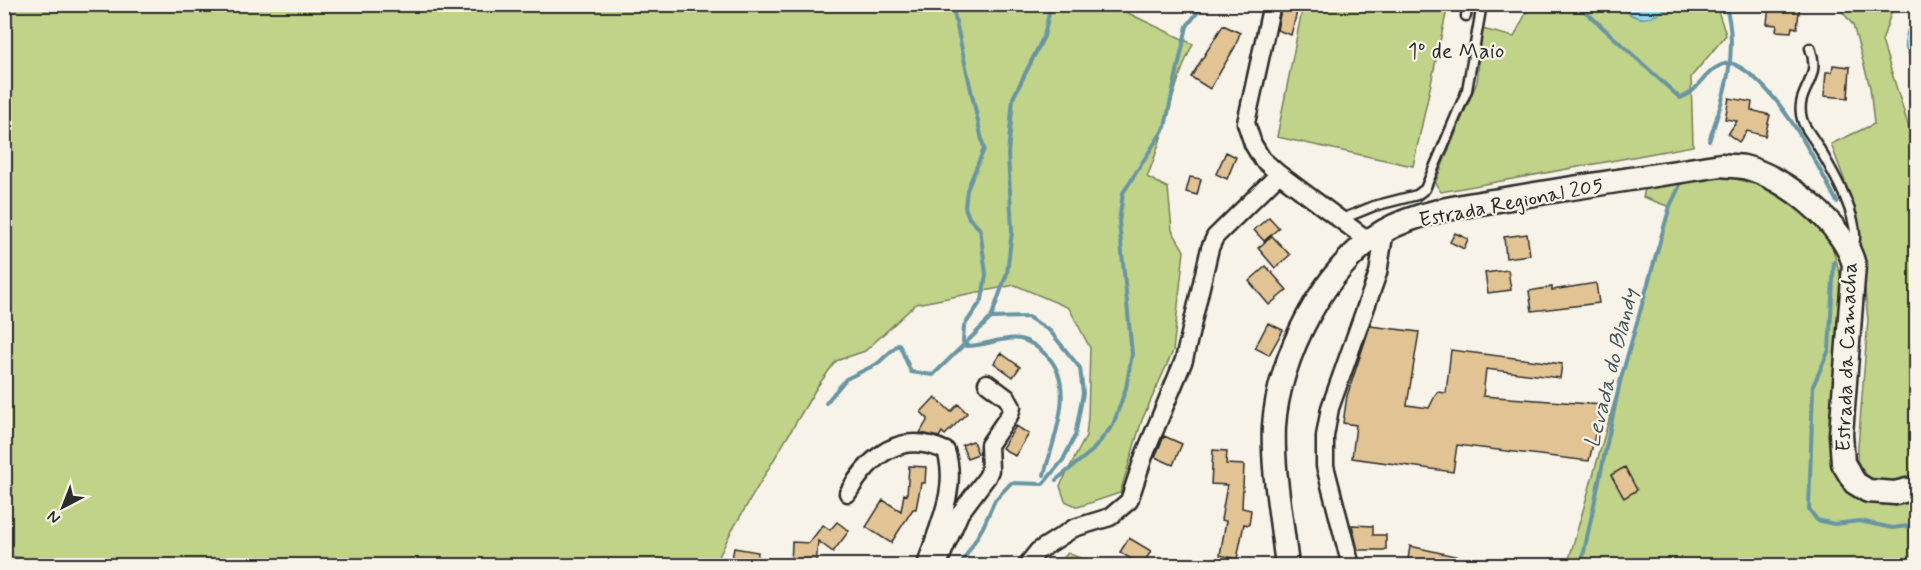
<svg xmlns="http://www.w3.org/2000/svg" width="1921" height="570" font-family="Mynerve,sans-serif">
	<rect width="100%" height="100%" fill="#f7f3e8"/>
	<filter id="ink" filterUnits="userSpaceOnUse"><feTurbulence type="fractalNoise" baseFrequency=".0167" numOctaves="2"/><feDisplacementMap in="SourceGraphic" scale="12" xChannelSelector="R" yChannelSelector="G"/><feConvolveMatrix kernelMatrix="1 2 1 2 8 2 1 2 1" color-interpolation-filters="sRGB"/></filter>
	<g filter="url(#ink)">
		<path fill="#c0d388" stroke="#767f5a" stroke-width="1.5" d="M4,5H1118L1130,14L1193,44C1172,86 1166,133 1147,177L1168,188L1172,230L1184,251L1173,351L1142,420L1120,493L1078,507L1065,501L1060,486L1086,436L1088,417L1090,348L1069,308L1015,285L916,304L865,351L836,361L817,387L731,532L715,565L69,566L5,555Z
			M1303,5H1448L1413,166L1277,137Z
			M1530,5H1716L1726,35L1691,77L1693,146L1441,192L1435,183L1477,82L1482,29L1514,37Z
			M1837,5H1901L1892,10L1882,41L1909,128L1916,130V482L1900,489C1878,483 1866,481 1857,460L1868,320L1857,214L1831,144L1874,124L1870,87L1853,25Z
			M1726,176L1767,188L1826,226L1842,280L1841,477L1916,505V565L1567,566L1670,207L1643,197L1647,181Z
			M1068,553L1096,565H1057Z"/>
		<path fill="#92dcf3" stroke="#6995a3" stroke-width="1.5" d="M1621,5H1668C1655,22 1633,23 1621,5Z
			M1916,19V63C1901,50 1902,32 1916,19Z"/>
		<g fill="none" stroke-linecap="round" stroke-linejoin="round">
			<path stroke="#6995a3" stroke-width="4" d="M952,4L984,149L967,190L965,207L969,218L980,229L986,274L982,300L964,326L963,342
				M1577,4L1680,98C1701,92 1706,64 1731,63
				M1734,64C1778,85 1815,160 1837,202
				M1709,141C1724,98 1740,49 1725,4
				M1834,262L1829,350L1813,386L1809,509L1817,520L1834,524L1860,521L1892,528L1916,525
				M966,346C983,347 1003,336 1020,339C1030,341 1037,347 1044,353C1079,383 1053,439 1044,475
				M826,403L846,379L877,364L899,344L911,372L933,375L991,318L1007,273L1012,231L1008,154L1013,98L1044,36L1051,4
				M1056,480L1092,451L1113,425L1126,388L1132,354L1119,222L1123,193L1165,127L1187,26L1204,4
				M960,566L983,527L995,500L1011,483L1043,484L1063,460L1075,436L1083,393L1080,368L1050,331L1028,317L991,318
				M1581,566L1620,382L1670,206L1682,181"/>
		</g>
		<path fill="#e1c394" stroke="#2b2b2b" stroke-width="1.5" d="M1282,4H1299L1291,35L1277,30Z
			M1769,4H1800L1797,28L1792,27L1791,32L1776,31L1777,25L1767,24Z
			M1223,25L1240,33L1235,47L1210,89L1191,77Z
			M1833,65L1850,67L1848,98L1824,96L1826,72H1832Z
			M1729,98L1752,102L1751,110L1770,115L1765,136L1747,131L1739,142L1728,134L1737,121L1725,119Z
			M1226,152L1236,157L1227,179L1216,174Z
			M1190,177L1201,179L1197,195L1186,192Z
			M1269,217L1279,228L1264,241L1254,230Z
			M1455,233L1468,239L1464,249L1450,242Z
			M1527,234L1530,255L1506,258L1504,237Z
			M1272,236L1290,255L1275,268L1258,248Z
			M1266,266L1287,290L1269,305L1249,281Z
			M1508,270L1511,290L1488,293L1485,273Z
			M1596,283L1599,303L1532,311L1529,291L1552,287V290Z
			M1268,323L1283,330L1269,355L1255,348Z
			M1370,326L1419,332L1407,405L1429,408L1437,392L1446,393L1451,350L1562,364L1560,378L1486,369L1483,396L1602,405L1589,461L1457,445L1453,472L1352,458L1356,425L1343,423L1347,396Z
			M1001,353L1020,367L1013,377L994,363Z
			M935,397L951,412L958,404L967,413L945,435L942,432L939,437L920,433L928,419L921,412Z
			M1016,426L1029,434L1015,456L1002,448Z
			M1164,436L1182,444L1173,465L1155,457Z
			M973,441L978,454L967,458L962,445Z
			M1213,450L1227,451L1226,464L1244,465L1242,508L1251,510L1249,525L1244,524L1237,559L1220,555L1226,521L1221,520L1227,485L1211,484Z
			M909,466L926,467L925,483H921L916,509H913L891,543L866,527L883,500L901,511L904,494L907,495Z
			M1625,467L1637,490L1624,498L1611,475Z
			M837,522L849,531L833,552L818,541L816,566H791L792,542L809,543L823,525L830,530Z
			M1352,525L1373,526V535H1386V550H1358Z
			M1129,538L1151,551L1142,566L1120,552Z
			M1410,546L1477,561L1476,566H1407Z
			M734,548L758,552L756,566L731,564Z"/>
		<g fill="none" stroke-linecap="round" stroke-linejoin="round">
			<defs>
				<path id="lane" d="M1466,16L1468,4
					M1810,48C1823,81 1794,90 1802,119C1804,127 1811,135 1816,143C1830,167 1864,222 1853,249
					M1342,219L1374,206L1417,195L1425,189L1467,90L1482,4"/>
				<path id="street" d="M1272,4L1246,123L1253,144L1262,159L1279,174L1369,241
					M848,493C870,456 901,429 946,451C959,491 936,528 926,566
					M937,566L960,513L987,477L990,470L989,445L1010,414L1012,407L1007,398L987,383
					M1026,566L1038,551L1074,528L1110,517L1129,501L1144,456L1184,360L1210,248L1215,237L1279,174
					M1351,566L1325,466V436L1330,408L1378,273L1385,230"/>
				<path id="secondary" d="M1287,566C1282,520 1272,471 1274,426C1278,359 1325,264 1384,231C1421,210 1470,205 1511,198C1581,186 1651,176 1721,165C1729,166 1737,166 1744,167C1785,177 1844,224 1854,265L1841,434L1843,463L1855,483L1868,491L1895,493L1916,488"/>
			</defs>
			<use href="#lane" stroke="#2b2b2b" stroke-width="13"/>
			<use href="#street" stroke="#2b2b2b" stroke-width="21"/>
			<use href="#secondary" stroke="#2b2b2b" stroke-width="27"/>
			<use href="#lane" stroke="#f7f3e8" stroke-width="8"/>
			<use href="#street" stroke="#f7f3e8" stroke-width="16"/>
			<use href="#secondary" stroke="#f7f3e8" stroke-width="22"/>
		</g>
	</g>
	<g text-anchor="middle" stroke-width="4.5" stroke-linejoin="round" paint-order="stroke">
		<g font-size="21" fill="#2b2b2b" stroke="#f7f3e8">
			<text transform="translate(1511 202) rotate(-11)" y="7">Estrada Regional 205</text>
			<text transform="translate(1846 357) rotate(-88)" y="7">Estrada da Camacha</text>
		</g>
		<g font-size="22" fill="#2b2b2b" stroke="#f7f3e8">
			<text x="1456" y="58">1º de Maio</text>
		</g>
		<g font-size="22" font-style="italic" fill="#45575d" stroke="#f7f3e8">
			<text transform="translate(1610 368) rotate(-76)" y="8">Levada do Blandy</text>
		</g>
	</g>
	<rect width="1921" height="570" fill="none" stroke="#f7f3e8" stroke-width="24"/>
	<rect x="12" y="12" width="1897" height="546" fill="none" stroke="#2b2b2b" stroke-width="2" filter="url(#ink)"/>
	<g transform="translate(63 507) rotate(222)" stroke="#f7f3e8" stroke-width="4.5" paint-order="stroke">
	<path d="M0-4.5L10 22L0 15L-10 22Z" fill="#2b2b2b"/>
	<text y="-9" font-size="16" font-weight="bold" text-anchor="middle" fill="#2b2b2b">N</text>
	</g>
</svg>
